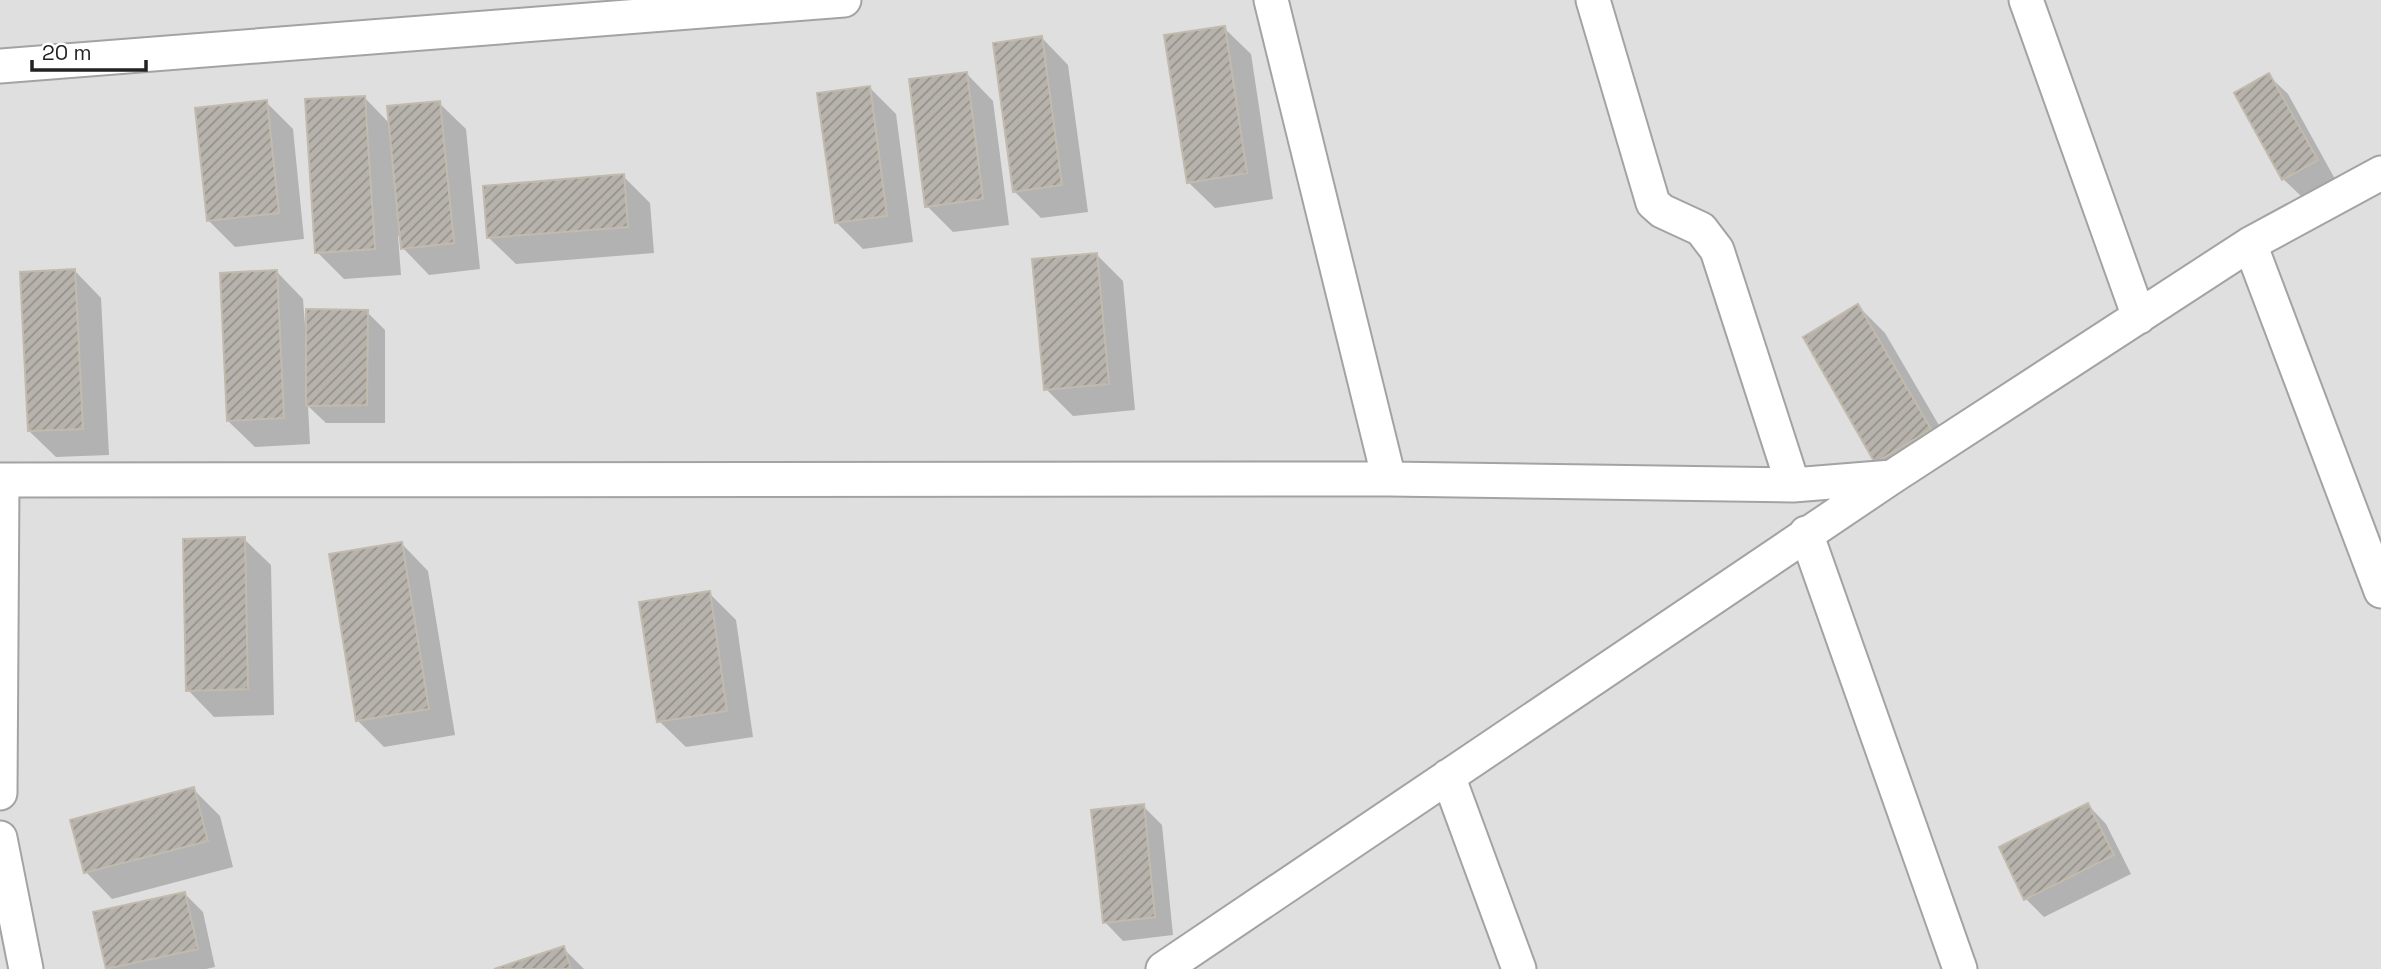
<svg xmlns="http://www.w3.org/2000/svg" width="2381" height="969" font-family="'Space Grotesk',sans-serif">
	<defs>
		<pattern id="building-hatch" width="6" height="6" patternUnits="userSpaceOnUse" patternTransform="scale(1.75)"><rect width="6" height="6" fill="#b7b3ac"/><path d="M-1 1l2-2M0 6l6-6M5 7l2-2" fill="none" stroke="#94918c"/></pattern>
	</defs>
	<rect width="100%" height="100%" fill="#f1f0ea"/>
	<path fill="#e0dfdf" d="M0,0H2381V969H0Z"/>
	<path fill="#0003" d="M1224,28L1251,54L1273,199L1215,208L1188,182Z
		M1042,38L1068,65L1088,212L1041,218L1014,191Z
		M967,74L993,101L1009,225L953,232L927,206Z
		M2269,76L2288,94L2335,179L2302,197L2283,179Z
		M870,88L896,114L913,242L863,249L836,222Z
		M364,97L390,124L439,103L466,129L480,269L429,275L403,248L401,236H398L401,275L344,279L317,252Z
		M266,102L293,129L304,239L235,247L208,220Z
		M623,176L650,203L654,253L516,264L489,238Z
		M1096,254L1123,281L1135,410L1073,416L1046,389Z
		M75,271L101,298L109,455L56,457L29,431Z
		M277,272L303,299L305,325L367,312L385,330V423H326L308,406L310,444L255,447L228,421Z
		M1858,306L1885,333L1957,456L1903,488L1877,462Z
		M244,539L271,565L274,715L214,717L188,690Z
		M402,544L428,571L455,735L384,747L358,721Z
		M709,593L736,620L753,737L686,747L659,721Z
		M193,789L220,816L233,867L112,899L86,872Z
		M2088,805L2106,824L2131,874L2044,917L2026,899Z
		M1143,806L1162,825L1173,935L1123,941L1105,922Z
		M185,894L203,912L215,967L206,969H108L95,914Z
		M563,948L584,969H499Z"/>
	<path fill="url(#building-hatch)" stroke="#c2baad" stroke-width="2" d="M1225,26L1247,173L1187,183L1164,35Z
		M1042,36L1062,185L1013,192L993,43Z
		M967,72L983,199L925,207L909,79Z
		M2269,73L2318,160L2282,180L2234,93Z
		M870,86L887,216L835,223L817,93Z
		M365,96L375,249L315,253L305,99Z
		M267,100L279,213L207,221L195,108Z
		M440,101L454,243L401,249L387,106Z
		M624,174L628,227L487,238L483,186Z
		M1097,253L1109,384L1044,390L1032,259Z
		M75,269L83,429L28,431L20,272Z
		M277,270L284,418L227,421L220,273Z
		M1858,304L1931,429L1875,463L1803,337Z
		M306,309L368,310L367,405L306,406Z
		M245,537L248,689L186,691L183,539Z
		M402,542L429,709L356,721L329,554Z
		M710,591L727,711L657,722L639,602Z
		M194,787L208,841L84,873L70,820Z
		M2088,803L2114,855L2024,900L1999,847Z
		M1144,804L1155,917L1103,923L1091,810Z
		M185,892L198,949L106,969L93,912Z
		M564,946L571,969H494Z"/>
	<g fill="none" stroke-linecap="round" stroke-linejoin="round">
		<defs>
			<path id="street" d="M1271,0L1389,479
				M1593,0L1653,203L1662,211L1701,229L1717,250L1793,485
				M2026,0L2139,317
				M0,66L844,0
				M2250,244L2381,591
				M0,480L1389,479L1793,485L1892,477
				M1806,533L1960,969
				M1448,776L1519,969
				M0,793L2,480
				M0,838L26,969
				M1163,969L1892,477L2250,244L2381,173"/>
		</defs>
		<use href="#street" stroke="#a3a3a3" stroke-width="37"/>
		<use href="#street" stroke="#fff" stroke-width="33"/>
	</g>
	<path d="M32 60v10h114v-10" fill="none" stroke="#222222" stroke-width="3.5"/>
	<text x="42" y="60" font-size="21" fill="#222222" stroke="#ffffff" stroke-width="5" paint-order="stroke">20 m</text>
</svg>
